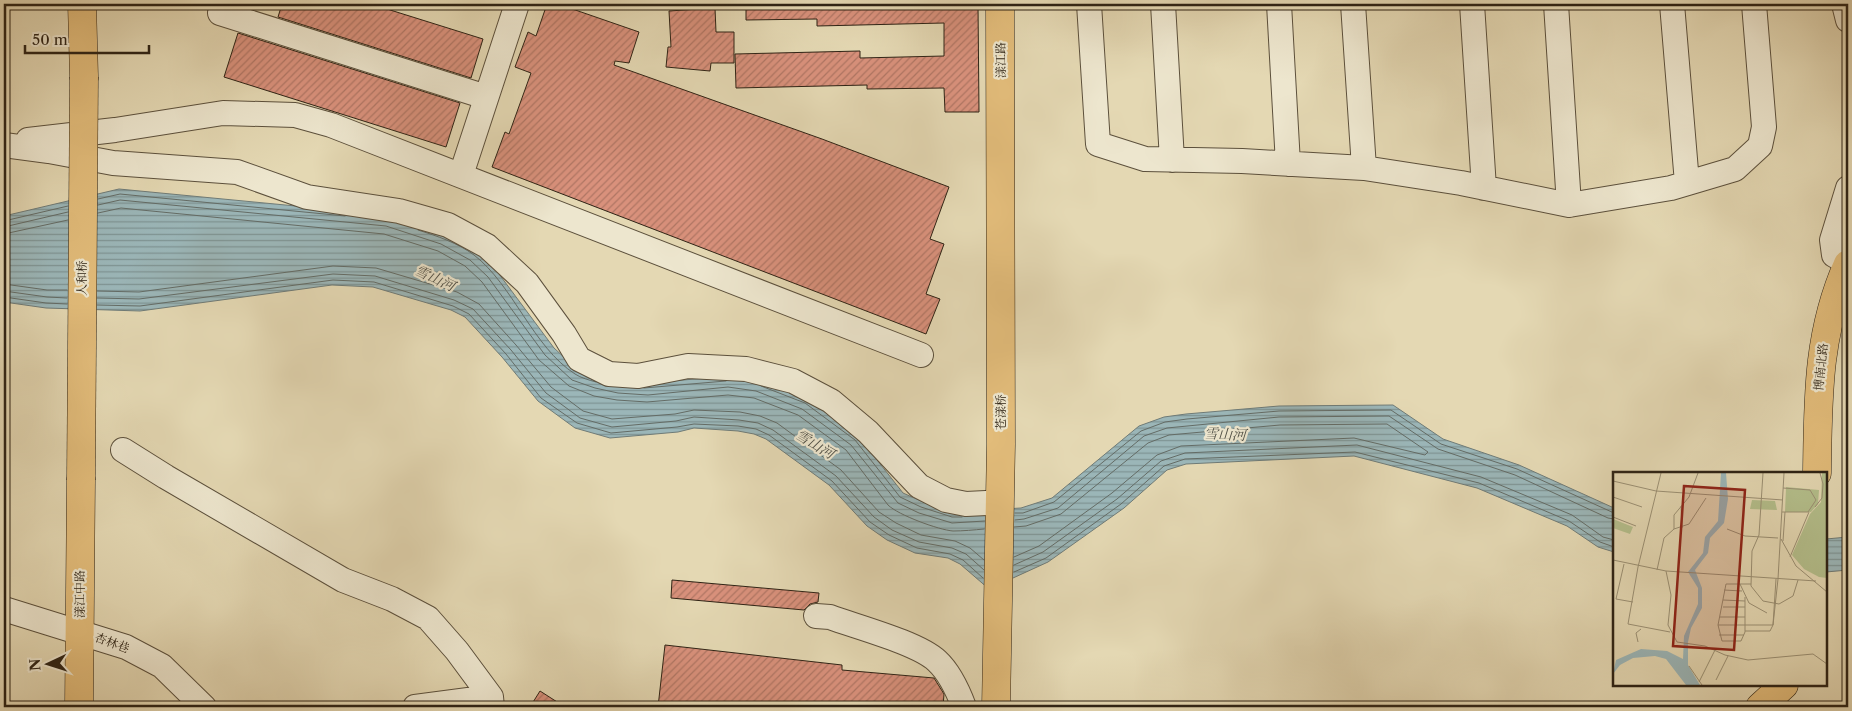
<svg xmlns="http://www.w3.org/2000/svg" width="1852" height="711" font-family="'Libre Caslon Text','Noto Serif SC',serif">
	<defs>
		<pattern id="water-rules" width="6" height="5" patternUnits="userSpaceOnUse" patternTransform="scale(1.25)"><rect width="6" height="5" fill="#9bb6b8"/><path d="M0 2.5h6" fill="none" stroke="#7f9494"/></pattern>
		<pattern id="building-hatch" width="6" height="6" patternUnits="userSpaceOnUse" patternTransform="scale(1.25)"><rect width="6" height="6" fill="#d9917c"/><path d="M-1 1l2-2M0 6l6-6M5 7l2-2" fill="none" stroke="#b07664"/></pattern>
	</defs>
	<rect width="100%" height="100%" fill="#e4d8b3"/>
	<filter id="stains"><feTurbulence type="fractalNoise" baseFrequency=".004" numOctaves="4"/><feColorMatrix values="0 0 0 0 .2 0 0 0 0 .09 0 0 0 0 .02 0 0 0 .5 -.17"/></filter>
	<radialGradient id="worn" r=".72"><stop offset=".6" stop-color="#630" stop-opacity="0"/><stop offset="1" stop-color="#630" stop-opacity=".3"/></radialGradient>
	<path fill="url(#water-rules)" stroke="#6f7b77" d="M119,189L389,215L446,234L477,251L496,270L554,348L578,370L649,383L729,376L758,380L807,399L859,437L903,493L923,502L954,512L1021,508L1052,498L1139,426L1164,417L1186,414L1279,406L1393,405L1443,439L1519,465L1614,508V552L1598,547L1567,526L1477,488L1354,456L1186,464L1167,470L1124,508L1048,562L989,589L960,564L948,558L915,553L887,540L867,526L829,485L766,439L754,434L738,431L694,428L678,432L610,438L575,428L538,401L502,357L465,317L451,310L373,287L332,285L140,311L46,308L4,302V216Z
		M1848,537V570L1826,572V539Z"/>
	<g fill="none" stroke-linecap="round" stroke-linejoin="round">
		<path stroke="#646c66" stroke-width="1" d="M98,199L120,194L345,216
			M98,205L120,200L386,226L441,244L470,260L488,277L545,355L572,380L595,388L618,393L648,395L728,387L756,391L802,409L851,445L898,503L919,513L952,523L985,521
			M98,213L121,208L384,234L438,251L465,266L482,282L539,360L569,386L594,396L617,400L647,402L728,395L754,398L798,415L846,450L888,505C898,515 939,530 953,531C963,531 974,530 984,529
			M4,221L68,206
			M4,227L68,212
			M418,230C437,236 458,243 474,255C513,285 533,347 575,374C581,378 589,380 596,382
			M4,234L68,220
			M4,284L47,290H67
			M4,291L47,297L67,298
			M97,291L139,292L333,266L376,268L457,292L479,304L516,345L551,387L583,411L612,419L675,414L694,410L740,412L760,416L777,423L841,470L879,512L896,523L921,535L955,541L970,548L984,560
			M4,297L46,303L67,304
			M97,298L139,299L333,274L375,276L454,300L473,309L511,350L546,393L580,418L612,427L676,421L694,417L739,420L758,423L773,430L836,476L874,517L892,530L919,542L952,548L966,554L984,570
			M97,305L140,306L333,280L374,282L453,306L469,314L506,354L541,398L577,423L611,433L677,427L694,424L738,426L756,429L769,435L832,481L870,522L889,535L917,548L950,554L963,560L983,578
			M761,386L805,403L855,440L900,497L921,507L952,517H962
			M644,388L726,381
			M1015,513H1023L1054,502L1141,431L1165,422L1187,419L1279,411L1391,410L1441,444L1517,469L1614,513
			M1015,520L1024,519L1058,508L1144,436L1167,428L1279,417L1389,416L1438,449L1515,475L1608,518L1614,519
			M1014,557L1039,546L1112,493L1157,455L1181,446L1354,438L1425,455L1428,452L1387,424L1280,425L1169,435L1148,443L1061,514L1026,526L1014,527
			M1014,565L1043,552L1117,499L1161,461L1185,453L1357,445L1481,477L1572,515L1603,537L1614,540
			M1014,572L1046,558L1121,504L1164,466L1185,459L1355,452L1479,483L1569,521L1600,542L1614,547"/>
	</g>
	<path fill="url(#building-hatch)" stroke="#2e2315" d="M282,4H371L483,39L471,78L278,17Z
		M547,4H558L639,32L629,63L615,61L614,65L822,139L949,187L930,239L944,244L926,294L940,299L926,334L492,167L505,132L509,134L531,73L515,67L528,32L536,36Z
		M746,4L978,5L979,112H945L944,88L867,89V85L736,88L735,54L860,51V58L944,56V23L817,26V19L746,20Z
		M715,8L716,32H734V63H711L710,71L666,67L668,47H671L669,11Z
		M238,33L460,103L446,147L224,77Z
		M672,580L819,593L818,602L810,604L804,610L671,598Z
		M665,645L842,665V670L934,678L944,694L943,707H658Z
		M540,691L565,707H530Z"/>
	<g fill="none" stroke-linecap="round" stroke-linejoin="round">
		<defs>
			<path id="minor" d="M1089,4L1098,144L1145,159L1242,161L1364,168L1461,183L1569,205L1671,188L1735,169L1760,146L1764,127L1754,4
				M1163,4L1172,160
				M1279,4L1288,164
				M1353,4L1364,168
				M1472,4L1484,188
				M1556,4L1569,205
				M1672,4L1687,183
				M1844,4L1848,20
				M220,13L486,97
				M28,140L115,130L223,113L295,115L331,125L921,355
				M4,145L49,151L113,163L237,172L307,197L399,211L448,225L487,246L527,283L564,334L579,359L609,374L638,376L688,366L746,369L793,381L831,401L868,432L919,486L946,500L966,504L986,503
				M461,175L517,4
				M1848,188L1832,240L1834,255L1848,263
				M123,450L166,477L343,580L392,599L428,618L457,651L491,697L492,707
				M4,609L126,647L162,666L204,707
				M816,616L830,617C857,627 918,643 937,661C950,673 958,691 964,707
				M415,707L491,697"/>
			<path id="major" d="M82,4L84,77
				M1817,473C1818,400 1817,333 1848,264
				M79,707L81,480
				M996,707L1001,444L1000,4
				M1760,707L1784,685"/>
		</defs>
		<use href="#minor" stroke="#5c503c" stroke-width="26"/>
		<use href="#major" stroke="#2e2315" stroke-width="29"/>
		<use href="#minor" stroke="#ede6ce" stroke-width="24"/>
		<use href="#major" stroke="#e2bc7a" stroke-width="28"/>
		<defs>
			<path id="major-bridge" d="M81,480L84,77"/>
		</defs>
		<use href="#major-bridge" stroke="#2e2315" stroke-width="29" stroke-linecap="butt"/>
		<use href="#major-bridge" stroke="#e2bc7a" stroke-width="28"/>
	</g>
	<g text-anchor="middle" stroke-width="4.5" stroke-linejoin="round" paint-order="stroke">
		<g font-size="12" fill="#2e2315" stroke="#ede6ce">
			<text transform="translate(1001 60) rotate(-91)" y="4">漾江路</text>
			<text transform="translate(82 278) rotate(-90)" y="4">人和桥</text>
			<text transform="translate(1821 367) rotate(-84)" y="4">博南北路</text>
			<text transform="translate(1001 412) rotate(-90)" y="4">苍漾桥</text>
			<text transform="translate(80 594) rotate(-90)" y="4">漾江中路</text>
			<text transform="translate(112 643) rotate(20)" y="4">杏林巷</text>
		</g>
		<g font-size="14" font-style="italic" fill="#4f4f46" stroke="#ede6ce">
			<text transform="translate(435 278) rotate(25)" y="5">雪山河</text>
			<text transform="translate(1225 434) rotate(3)" y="5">雪山河</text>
			<text transform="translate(815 444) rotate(31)" y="5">雪山河</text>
		</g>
	</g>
	<g transform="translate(1613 472)">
		<rect width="214" height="214" fill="#e4d8b3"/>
		<path d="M173,15L206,18L205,32L198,40H172ZM139,28L162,29L164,38L137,37Z" fill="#b4bf8c"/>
		<path d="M209,1H214V106L206,105L191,97L179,83L197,42L208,30Z" fill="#b4bf8c"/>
		<path d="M0,47L20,55L17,62L0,56Z" fill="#b4bf8c"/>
		<path d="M108,1H113L115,27L111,51L97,66L95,81L82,98L89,116V136L78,156L75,170V193L87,213H73L53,187L42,184L20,186L7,193L0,202L3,188L28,177L54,179L70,187L71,164L85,132V116L75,100L90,81L92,65L105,49Z" fill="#9bb6b8"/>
		<path fill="none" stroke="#9b9074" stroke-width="1" d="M48,1L25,95L15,152L57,160M150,1L146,63L139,79L138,114L150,129L166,132L180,124L185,108M0,9L43,19L170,28M0,25L29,35M68,34L69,56M202,35L209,26L210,12L207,1M169,40H195L203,28L197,18L170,16M0,45L23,54M61,57L76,52L93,26M114,57L132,64L165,66M168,67L183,94L214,120M170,69L172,40M177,85L196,40M0,88L53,99L203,109M11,92L3,127L20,130M44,98L51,66L61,57V43L76,25L85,1M53,99L58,123L55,153L64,170L92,174L112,183L135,188L200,182L214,192M163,107L160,153L165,107M165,107L171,1M127,112L136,131L154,141M111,118L129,119M132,125V160L128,169H109L105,153L113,112H138M110,128L132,129M110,135H132M107,145H132M105,153H160M132,159H157L160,153M106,163H131M25,170L23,161L28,157M76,194L89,213M103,208L115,184M86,210L102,178"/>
		<path fill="#8f2418" fill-opacity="0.15" stroke="#8f2418" stroke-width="2.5" d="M71,14L132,18L121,178L60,174Z"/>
		<rect width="214" height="214" fill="none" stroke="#2e2315" stroke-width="2.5"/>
	</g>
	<rect width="1852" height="711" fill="none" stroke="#e4d8b3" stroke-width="20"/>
	<rect x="5" y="5" width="1842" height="701" fill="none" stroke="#2e2315" stroke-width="2.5"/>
	<rect x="10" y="10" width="1832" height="691" fill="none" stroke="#2e2315"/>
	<g transform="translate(48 664) rotate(266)" stroke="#ede6ce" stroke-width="4" paint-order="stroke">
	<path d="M0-4L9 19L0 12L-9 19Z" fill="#2e2315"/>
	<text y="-8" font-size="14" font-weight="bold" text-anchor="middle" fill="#2e2315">N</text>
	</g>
	<path d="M25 45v8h124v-8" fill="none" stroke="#2e2315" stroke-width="2.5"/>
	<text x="32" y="45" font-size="15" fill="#2e2315" stroke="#ede6ce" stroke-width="4" paint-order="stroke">50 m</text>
	<rect width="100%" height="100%" filter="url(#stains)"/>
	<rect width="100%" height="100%" fill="url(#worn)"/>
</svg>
